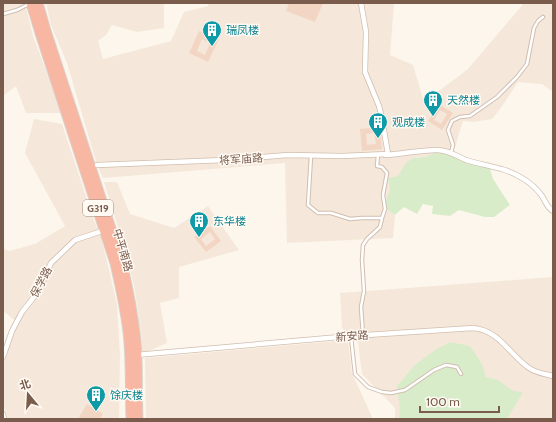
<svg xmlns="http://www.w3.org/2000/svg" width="556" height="422" font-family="Cabin,'Noto Sans SC',sans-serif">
	<rect width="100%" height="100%" fill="#fdf6ec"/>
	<path fill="#f5e8da" d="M3,3H25L33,36L62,113H26L16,86L3,96Z
		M46,3H164V28L137,32L112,25L106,35L98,41L103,59L171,41L184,12L208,6V3H394L390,55L413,65L424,102L468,69L524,3H553V92L542,84L518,82L503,105L492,119L473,122L463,121L453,153L439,150L426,157L413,158L385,209L395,215L393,238L287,243L285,163L103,178L97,165L67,63L51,25Z
		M34,119L62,124L95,223L101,236L117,304L120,354L119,419H7L3,403V362L9,340L17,322L3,311V248L9,251L35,244L65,226L25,153Z
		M104,182H117L130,214L174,228L208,206L239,250L179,267V298L160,303L167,343L142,354V341L134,285L121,237Z
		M553,277V419H395V408L362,374L358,343L342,328L340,293Z
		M348,340L352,373L373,419H146L145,358Z"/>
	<path fill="#d8ecc9" d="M439,150L489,165L493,179L510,205L494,217H485L459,210L450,216L432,214L433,206L423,204L417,214L404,207L395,215L384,208L390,189L388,178L398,176L406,163L413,158L426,157Z
		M450,342L470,346L482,364L486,377L498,380L513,391L523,392L507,419H399L400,409L397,386L415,365L435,350Z"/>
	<path fill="#f3d5c3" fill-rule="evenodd" d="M289,3H323L315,22L286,11Z
		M199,31L219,39L208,62L189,53ZM202,39L210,43L205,55L197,51Z
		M439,104L453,113L442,130L428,121ZM440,110L447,114L441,124L434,120Z
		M380,127L382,149L362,151L360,129ZM374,133L376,144L367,145L366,134Z
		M210,226L221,241L206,252L194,237ZM210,232L215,239L206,246L201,239Z
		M87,404L103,414L100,419H82L79,417Z"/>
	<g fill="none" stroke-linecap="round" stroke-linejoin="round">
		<defs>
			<path id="lane" d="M3,14L17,10L29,4
				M451,153L453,145L448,130L452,121L460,117L470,116L497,97L517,77L527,64L534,28L538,21L543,17
				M311,156L308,205L318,213H331L350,219L362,218H382L385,209L383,195L387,173L382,167L377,166L378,155
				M363,335L361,307L364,291L362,260L363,245L367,239L380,227L382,218
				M351,337L355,374L368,387L382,392L391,393L405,390L434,370L446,365L457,367L461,374"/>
			<path id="street" d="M385,155C403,154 420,150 437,150C448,150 457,156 466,160C485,166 505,167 522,178C529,182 537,189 542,196C546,202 547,208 553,211
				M97,165L225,160L288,155L342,156L388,154L381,114L379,106L365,72L366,32L361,3
				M136,355L351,336L473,328C499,330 510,355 529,368C536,373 545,374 553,376
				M3,357L12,331L22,312L38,292L51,263L75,240L105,230
				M3,414L4,419"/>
			<path id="highway" d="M31,3L40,33L115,263C121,289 127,315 129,342C131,368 130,393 131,419
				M38,3L46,31L122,262C128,288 133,314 136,341C138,367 137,393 138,419"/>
		</defs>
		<use href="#lane" stroke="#d1beb0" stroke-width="4.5"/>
		<use href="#street" stroke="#d1beb0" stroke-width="6"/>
		<use href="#highway" stroke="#dad1cd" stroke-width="11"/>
		<use href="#lane" stroke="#fff" stroke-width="2.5"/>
		<use href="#street" stroke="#fff" stroke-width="4.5"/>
		<use href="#highway" stroke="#f7b7a3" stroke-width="9"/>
	</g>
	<defs>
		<symbol id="building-pin" viewBox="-11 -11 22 30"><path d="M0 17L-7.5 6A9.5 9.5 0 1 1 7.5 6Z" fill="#0f9aa8" stroke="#fffaf3"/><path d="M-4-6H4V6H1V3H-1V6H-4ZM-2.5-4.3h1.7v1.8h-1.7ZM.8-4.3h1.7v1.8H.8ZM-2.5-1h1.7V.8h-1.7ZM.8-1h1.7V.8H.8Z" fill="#fff"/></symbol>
	</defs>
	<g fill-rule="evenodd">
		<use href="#building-pin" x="201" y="19" width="22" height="30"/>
		<use href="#building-pin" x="422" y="89" width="22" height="30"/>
		<use href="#building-pin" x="367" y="111" width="22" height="30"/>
		<use href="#building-pin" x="188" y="210" width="22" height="30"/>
		<use href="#building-pin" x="85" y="384" width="22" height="30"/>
	</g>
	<g text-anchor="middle" stroke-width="3" stroke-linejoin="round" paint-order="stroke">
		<rect fill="#fffaf3" stroke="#a28b7f" stroke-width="1" x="83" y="200" width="30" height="16" rx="3"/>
		<g font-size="10" font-weight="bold" fill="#7a5c4d">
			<text x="98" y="212">G319</text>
		</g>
		<g font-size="11" fill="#0d838f" stroke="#fffaf3" text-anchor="start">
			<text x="226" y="34">瑞凤楼</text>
			<text x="447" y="104">天然楼</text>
			<text x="392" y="126">观成楼</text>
			<text x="213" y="225">东华楼</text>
			<text x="110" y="399">馀庆楼</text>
		</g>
		<g font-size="11" fill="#7a5c4d" stroke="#fffaf3">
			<text transform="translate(241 159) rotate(-4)" y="4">将军庙路</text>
			<text transform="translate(123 250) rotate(74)" y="4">中平南路</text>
			<text transform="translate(41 282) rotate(-62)" y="4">保学路</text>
			<text transform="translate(352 336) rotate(-4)" y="4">新安路</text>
		</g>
	</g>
	<rect width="556" height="422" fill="none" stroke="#7a5c4d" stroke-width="8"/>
	<g transform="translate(28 394) rotate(342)" stroke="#fffaf3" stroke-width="3" paint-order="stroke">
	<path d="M0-3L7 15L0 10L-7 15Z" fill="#7a5c4d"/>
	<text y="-6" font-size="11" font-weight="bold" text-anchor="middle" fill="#7a5c4d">北</text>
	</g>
	<path d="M420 406v6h79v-6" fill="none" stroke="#7a5c4d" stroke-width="2"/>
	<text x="426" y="406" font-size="12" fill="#7a5c4d" stroke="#fffaf3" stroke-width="3" paint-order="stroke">100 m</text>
</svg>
